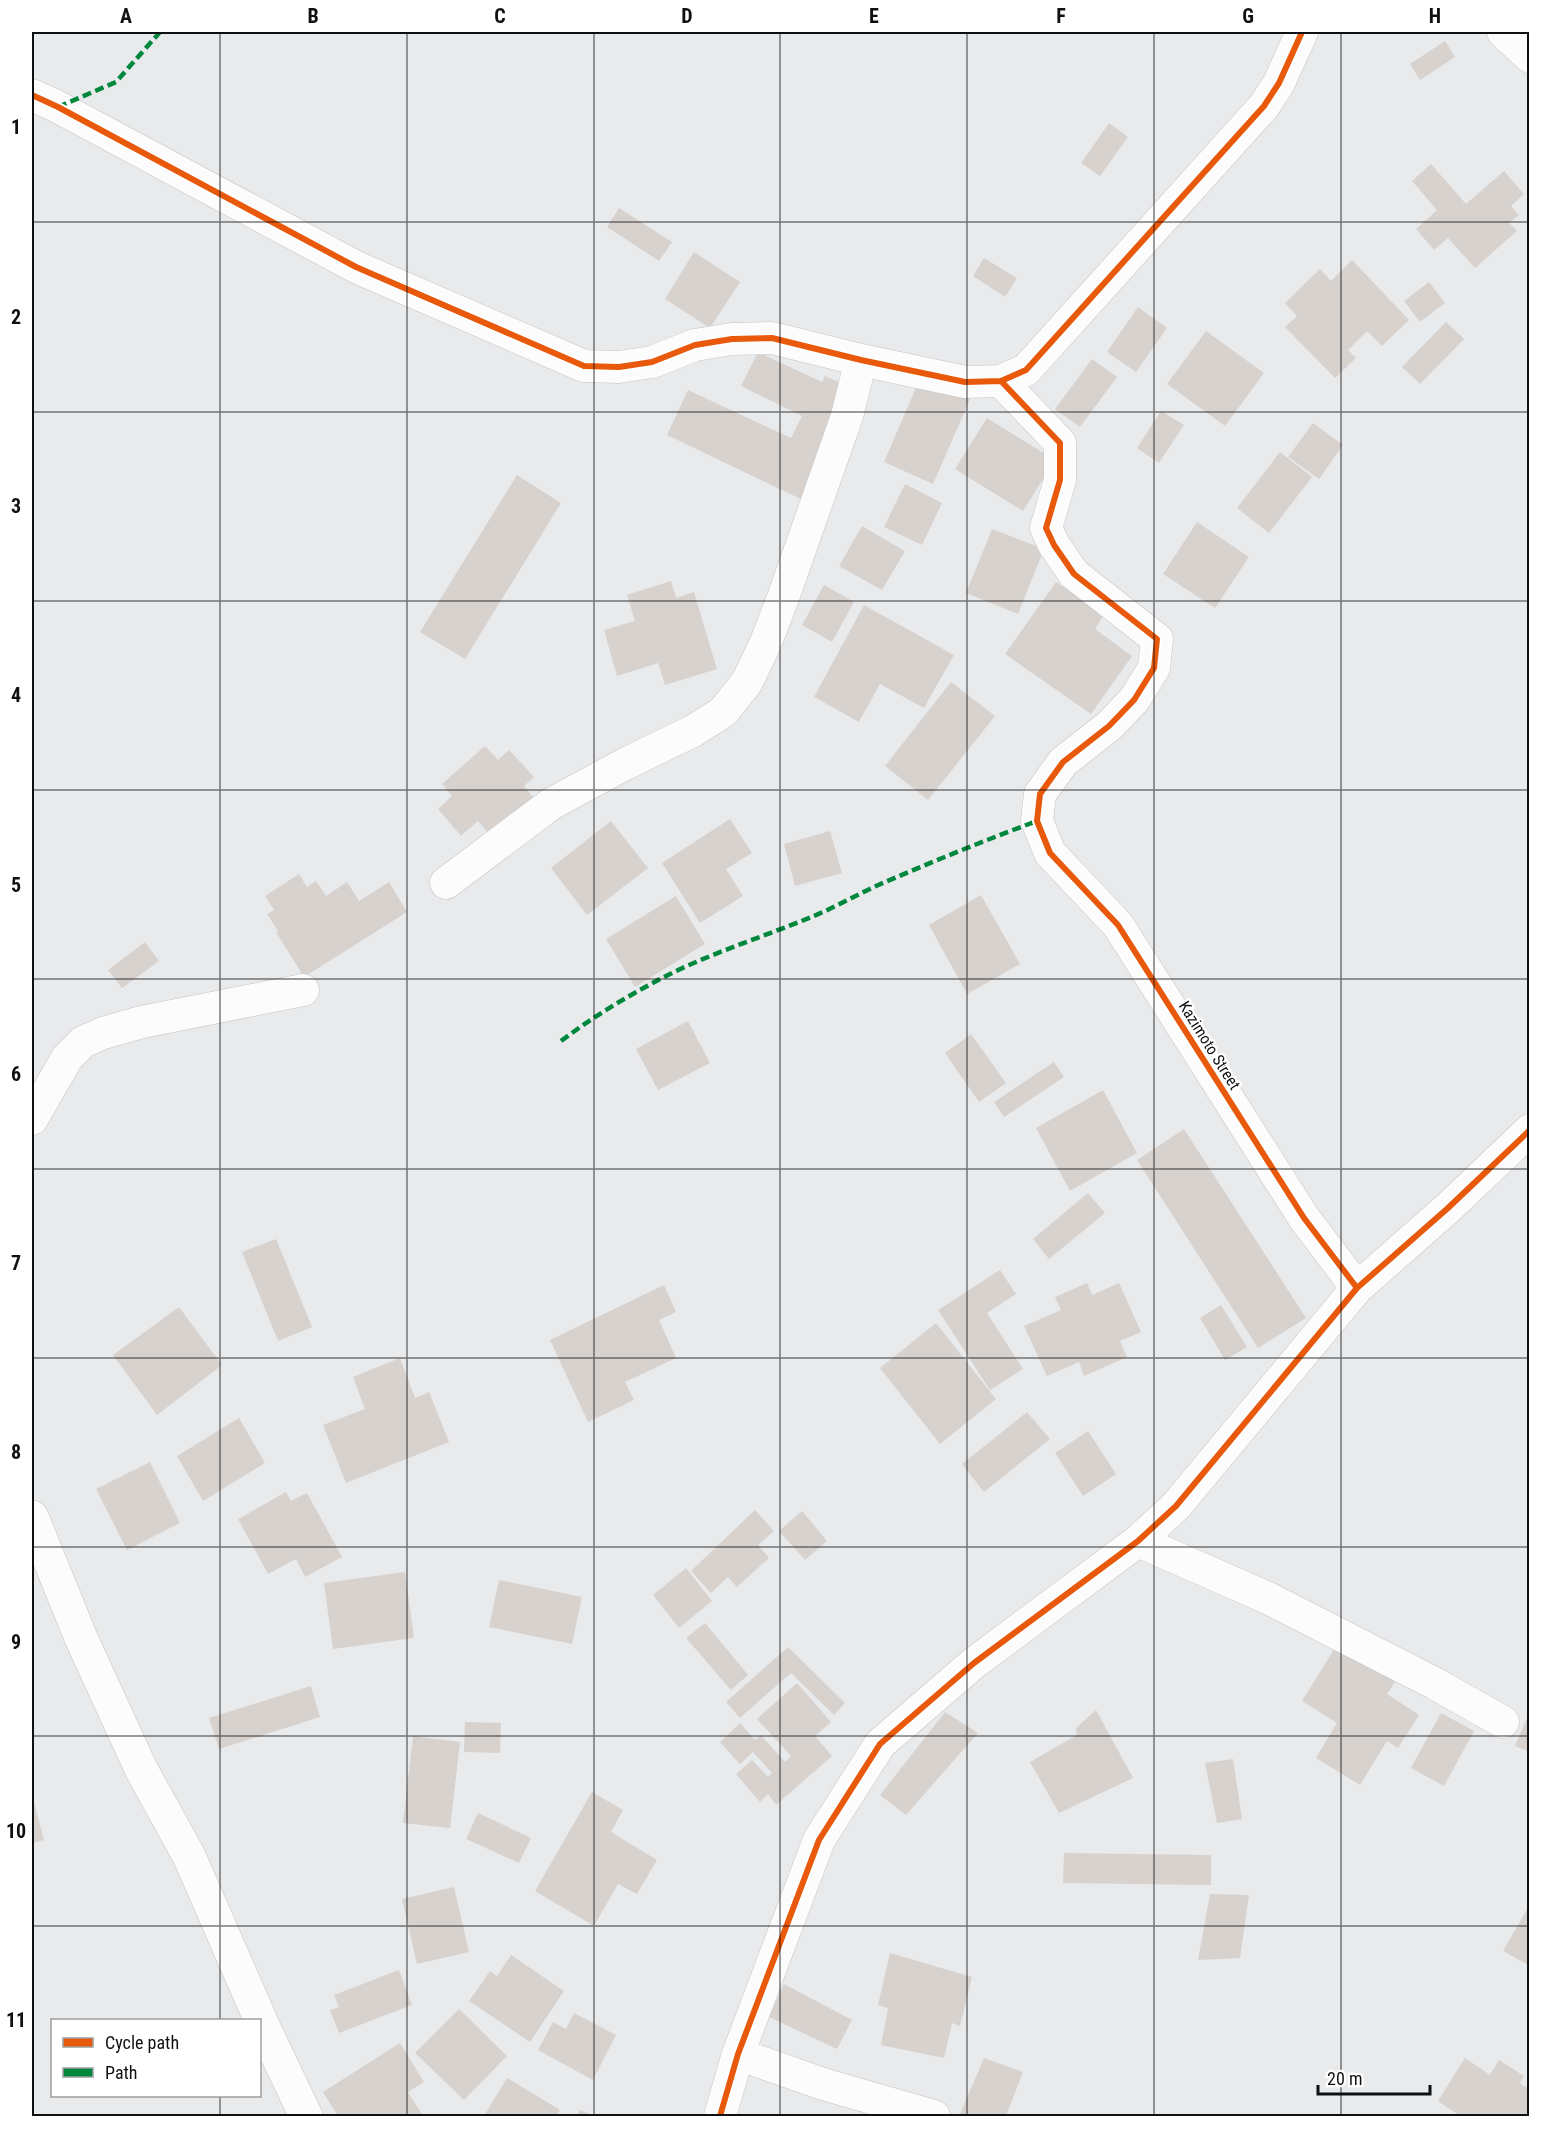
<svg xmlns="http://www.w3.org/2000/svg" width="1561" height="2148" font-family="'Roboto Condensed',sans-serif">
	<rect width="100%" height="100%" fill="#e8eaec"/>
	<path fill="#d8d2ce" d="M1445,41L1455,57L1420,80L1410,64Z
		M1109,123L1128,137L1100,176L1081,163Z
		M1431,164L1466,204L1504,171L1524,194L1511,206L1519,215L1509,223L1517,231L1475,268L1448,238L1434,250L1416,229L1437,210L1412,181Z
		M619,208L672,242L659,261L607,227Z
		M694,252L740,282L710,328L665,299Z
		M984,258L1017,278L1005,297L973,276Z
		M1352,260L1409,320L1382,346L1367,331L1348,350L1356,358L1335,378L1285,327L1297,316L1285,303L1320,269L1331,281Z
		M1429,282L1445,303L1420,322L1404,301Z
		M1138,307L1167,328L1136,372L1107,352Z
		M1446,322L1464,339L1420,384L1402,367Z
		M1206,331L1264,373L1225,426L1167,384Z
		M758,352L822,382L825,376L857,390L805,501L667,435L688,390L791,438L802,416L741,386Z
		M1092,359L1117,377L1080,427L1055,409Z
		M921,376L971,397L933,484L884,462Z
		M1161,411L1184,425L1159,463L1137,448Z
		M987,418L1055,460L1023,511L955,469Z
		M1313,423L1343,445L1319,479L1288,457Z
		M1280,452L1312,477L1269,533L1237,508Z
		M517,475L561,503L465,659L420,632Z
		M905,484L942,503L922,545L884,527Z
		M1197,522L1249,557L1215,608L1163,574Z
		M862,526L905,551L882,590L839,566Z
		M992,529L1044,549L1018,614L966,593Z
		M671,581L676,598L694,592L717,669L665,685L658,663L617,676L604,630L635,621L627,595Z
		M1056,582L1104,615L1095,629L1132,656L1091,714L1005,654Z
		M824,585L854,602L832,642L802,625Z
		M864,605L954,655L924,708L880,684L859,722L814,697Z
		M951,682L995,716L928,800L885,766Z
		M485,746L498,760L509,750L534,777L524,786L533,797L490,835L478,821L461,836L438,809L452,796L442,784Z
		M730,819L752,853L726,869L743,896L700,923L662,863Z
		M611,821L648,868L587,915L551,868Z
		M830,831L842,873L795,886L784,844Z
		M299,874L307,887L316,881L326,896L347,882L359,901L389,882L407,912L304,977L276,932L278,931L267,914L274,910L265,896Z
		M981,895L1020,964L967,994L929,925Z
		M676,896L705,944L635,987L606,939Z
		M145,942L159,961L122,988L108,970Z
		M688,1021L710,1063L658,1090L636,1049Z
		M971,1034L1006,1083L979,1102L945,1053Z
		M1054,1062L1064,1077L1004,1117L994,1102Z
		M1103,1090L1137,1153L1070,1191L1036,1128Z
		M1184,1129L1306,1318L1258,1348L1137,1160Z
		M1088,1193L1105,1213L1049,1259L1033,1239Z
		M276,1239L312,1327L278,1341L242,1252Z
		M1000,1270L1016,1294L987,1313L1023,1369L990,1390L938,1310Z
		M1087,1283L1092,1295L1119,1283L1141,1332L1120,1341L1127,1357L1084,1376L1079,1362L1047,1376L1024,1326L1061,1310L1055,1297Z
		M664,1285L676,1312L659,1320L676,1358L625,1382L634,1400L588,1422L550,1340Z
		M1221,1305L1247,1347L1225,1360L1200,1318Z
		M179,1307L222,1365L157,1415L113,1355Z
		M936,1323L996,1399L940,1444L880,1368Z
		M400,1358L415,1398L429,1392L449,1442L346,1483L323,1425L365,1409L353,1377Z
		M1027,1412L1050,1439L984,1492L962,1464Z
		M239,1418L265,1463L203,1501L177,1456Z
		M1088,1431L1116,1474L1083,1496L1055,1453Z
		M150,1462L180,1523L127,1550L96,1489Z
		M286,1492L291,1501L307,1493L342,1557L305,1577L296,1559L268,1574L238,1519Z
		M755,1510L774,1531L758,1545L769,1558L737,1587L728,1577L711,1593L691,1571Z
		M802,1511L827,1541L805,1560L779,1531Z
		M686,1568L712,1601L679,1628L653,1595Z
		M405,1572L414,1638L333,1649L324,1583Z
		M499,1580L582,1597L572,1644L489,1627Z
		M705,1623L748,1675L731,1690L686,1638Z
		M1338,1643L1397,1679L1387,1694L1419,1715L1398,1748L1387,1741L1360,1785L1316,1758L1337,1723L1302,1701Z
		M788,1647L845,1703L834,1715L791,1673L740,1718L726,1702Z
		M797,1683L831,1722L815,1736L832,1756L776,1805L768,1794L760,1802L736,1774L752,1760L768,1777L772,1773L753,1752L740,1764L720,1742L740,1723L755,1740L761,1735L785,1762L791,1756L757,1719Z
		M311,1686L320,1717L219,1749L209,1718Z
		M1096,1710L1133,1778L1059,1813L1030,1762L1077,1735L1076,1728Z
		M1530,1711V1752L1515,1746Z
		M945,1712L978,1733L906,1815L880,1795Z
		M1441,1713L1474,1731L1444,1786L1411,1768Z
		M465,1722L501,1723L500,1753L464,1752Z
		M413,1736L460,1742L450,1828L403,1823Z
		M1233,1759L1242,1819L1217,1823L1205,1763Z
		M592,1792L623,1810L611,1832L657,1860L637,1894L618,1884L594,1926L535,1891Z
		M32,1795L44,1840L32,1843Z
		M478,1813L531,1838L519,1863L466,1839Z
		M1064,1853L1211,1855V1885L1063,1883Z
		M454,1887L469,1952L417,1964L402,1899Z
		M1210,1894L1249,1895L1240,1958L1198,1960Z
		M1530,1904V1966L1503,1951Z
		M890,1953L972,1977L960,2026L952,2023L944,2058L881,2045L888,2008L878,2005Z
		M511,1955L564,1991L530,2042L469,2001L490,1971L497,1976Z
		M399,1970L412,2005L339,2033L330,2010L339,2007L334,1995Z
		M784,1984L852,2020L837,2049L769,2017Z
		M459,2009L507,2056L464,2100L415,2053Z
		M574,2013L616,2035L593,2080L538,2050L553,2022L566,2029Z
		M400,2043L424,2082L408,2092L423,2116H338L323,2092Z
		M984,2058L1023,2072L1006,2116H972L960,2114Z
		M1465,2058L1490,2075L1499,2060L1524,2076L1520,2083L1530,2090V2116H1460L1438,2101Z
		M507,2078L560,2110L556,2116H484Z
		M580,2110L595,2116H577Z"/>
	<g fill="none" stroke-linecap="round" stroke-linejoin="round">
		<defs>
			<path id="minor" d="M1503,32L1530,57
				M32,95L58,107L356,267L584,366L619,367L652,362L695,345L732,339L772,338L861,360L965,382L1001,381L1026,370L1264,106L1279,83L1302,32
				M1001,381L1060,443V480L1046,528L1054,545L1074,574L1157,639L1154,668L1134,700L1109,726L1063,762L1040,794L1037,821L1050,853L1118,925L1304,1218L1357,1288
				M446,883L551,804L625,764L693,731L723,712L747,682L766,642L783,598L847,416L861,360
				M32,1119L67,1058L83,1042L103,1033L142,1022L303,990
				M1138,1541L1268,1598L1434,1683L1503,1722
				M738,2054L823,2084L934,2116
				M720,2116L738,2054L819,1840L880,1744L974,1663L1138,1541L1176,1506L1357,1288L1448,1208L1530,1130"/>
			<path id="tertiary" d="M32,1517L81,1638L141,1769L189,1856L265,2030L306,2116"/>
		</defs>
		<use href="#minor" stroke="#c3c4c6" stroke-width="33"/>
		<use href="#tertiary" stroke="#c3c4c6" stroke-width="34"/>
		<use href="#minor" stroke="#fcfcfc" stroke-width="32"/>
		<use href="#tertiary" stroke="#fcfcfc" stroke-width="33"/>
		<path stroke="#00873e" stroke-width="4.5" stroke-dasharray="9 4.5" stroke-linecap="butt" d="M58,107L116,82L160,32
			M561,1041C597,1014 634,992 674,972C720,950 768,935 814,916C835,907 855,896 876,886C929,863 983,841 1037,821"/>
		<defs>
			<path id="cycleway" d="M32,95L58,107L356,267L584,366L619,367L652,362L695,345L732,339L772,338L861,360L965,382L1001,381L1026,370L1264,106L1279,83L1302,32
				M1001,381L1060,443V480L1046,528L1054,545L1074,574L1157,639L1154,668L1134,700L1109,726L1063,762L1040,794L1037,821L1050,853L1118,925L1304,1218L1357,1288
				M720,2116L738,2054L819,1840L880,1744L974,1663L1138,1541L1176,1506L1357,1288L1448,1208L1530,1130"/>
		</defs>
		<use href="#cycleway" stroke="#fff" stroke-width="10"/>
		<use href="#cycleway" stroke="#e8590c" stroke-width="6"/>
	</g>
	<path fill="none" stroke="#0f1012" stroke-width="1.5" stroke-opacity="0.55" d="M220,32V2020M407,32V2116M594,32V2116M780,32V2116M967,32V2116M1154,32V2116M1341,32V2116M32,222H1530M32,412H1530M32,601H1530M32,790H1530M32,979H1530M32,1169H1530M32,1358H1530M32,1547H1530M32,1736H1530M32,1926H1530M220,2096V2116"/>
	<g text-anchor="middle" stroke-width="4.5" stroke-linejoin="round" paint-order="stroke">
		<g font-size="16" fill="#0f1012" stroke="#fff">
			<text transform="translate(1210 1045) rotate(58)" y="6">Kazimoto Street</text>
		</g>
	</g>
	<rect width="1561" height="2148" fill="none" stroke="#ffffff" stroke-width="66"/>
	<rect x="51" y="2019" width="210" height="78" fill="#ffffff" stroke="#9f9fa0" stroke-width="1.5"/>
	<rect x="63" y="2038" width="30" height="9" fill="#e8590c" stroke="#9f9fa0" stroke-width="1.5"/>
	<text x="105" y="2049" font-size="18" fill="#0f1012">Cycle path</text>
	<rect x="63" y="2068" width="30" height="9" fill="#00873e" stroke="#9f9fa0" stroke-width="1.5"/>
	<text x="105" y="2079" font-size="18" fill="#0f1012">Path</text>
	<path d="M1318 2085v9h112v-9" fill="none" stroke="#0f1012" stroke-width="3"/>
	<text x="1327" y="2085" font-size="18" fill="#0f1012" stroke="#ffffff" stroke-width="4.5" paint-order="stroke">20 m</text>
	<rect x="33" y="33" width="1495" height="2082" fill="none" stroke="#0f1012" stroke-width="2"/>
	<g font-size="20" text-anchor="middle" font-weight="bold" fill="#0f1012">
		<text x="126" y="23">A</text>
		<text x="313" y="23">B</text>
		<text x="500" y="23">C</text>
		<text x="687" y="23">D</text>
		<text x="874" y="23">E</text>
		<text x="1061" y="23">F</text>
		<text x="1248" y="23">G</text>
		<text x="1435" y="23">H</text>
		<text x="16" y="134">1</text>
		<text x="16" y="324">2</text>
		<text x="16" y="513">3</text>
		<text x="16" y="702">4</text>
		<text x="16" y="892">5</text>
		<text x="16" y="1081">6</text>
		<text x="16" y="1270">7</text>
		<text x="16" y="1459">8</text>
		<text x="16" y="1649">9</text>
		<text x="16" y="1838">10</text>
		<text x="16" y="2027">11</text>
	</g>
</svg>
